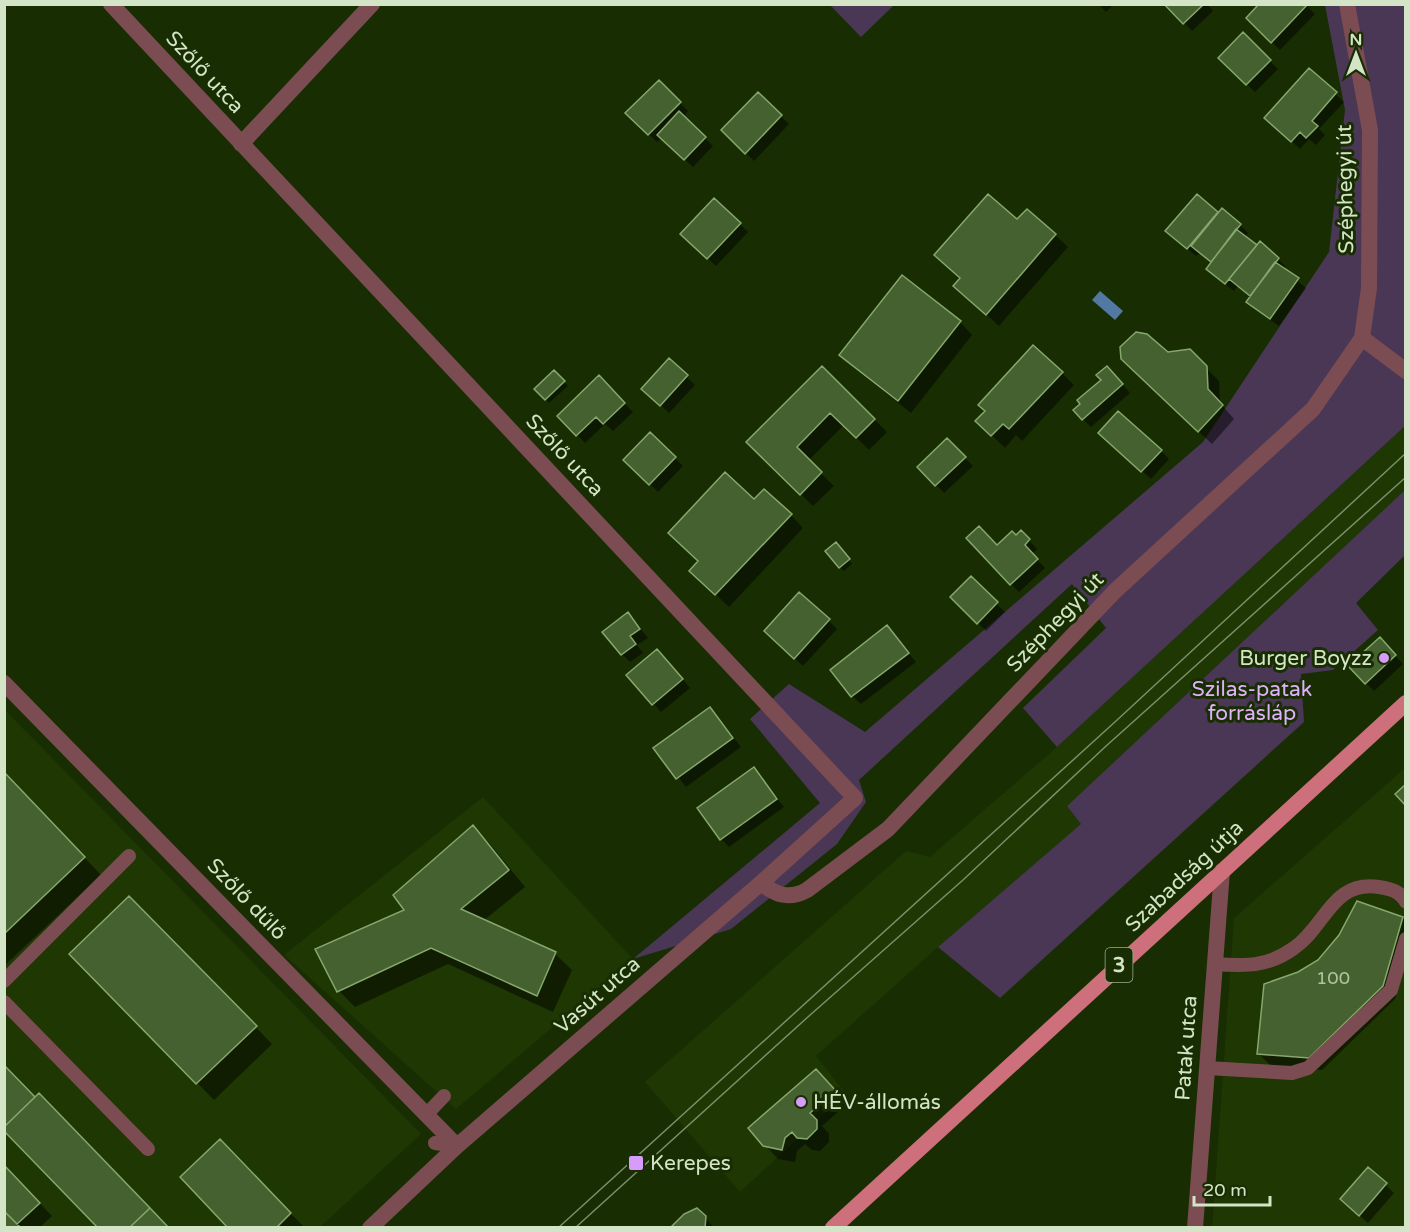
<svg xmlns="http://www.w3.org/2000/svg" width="1410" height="1232" font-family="'Varela Round',sans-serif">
	<rect width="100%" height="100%" fill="#182e02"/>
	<path fill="#1e3703" d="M1405,426V490L1067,806L1082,824L938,947L816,1056L846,1094L740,1192L645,1082L906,851L930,857L1057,747Z
		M4,709L421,1134L320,1227H5Z
		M1405,768V1227L1212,1228L1234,918Z
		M483,797L633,959L456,1109L284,955Z"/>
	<path fill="#4a3755" d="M830,5H894L861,37Z
		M1325,5H1405V426L1057,747L1023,708L1106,628L1072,584L859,780L866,802L837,844L731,929L633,959L820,803L750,719L789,684L865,732L1203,442L1329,252L1345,110Z
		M1405,490V555L1356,603L1378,630L1333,670L1301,674L1304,722L1000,998L938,947L1081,824L1067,806Z"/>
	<path fill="#5279a4" d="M1100,291L1123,311L1115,320L1092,300Z"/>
	<path fill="#0007" d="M1098,4H1114L1106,12Z
		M1166,4H1207L1213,11L1192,31Z
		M1305,4L1315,14L1280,50L1248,18Z
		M1243,34L1278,69L1255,92L1220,58Z
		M1309,70L1344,102L1319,129L1325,135L1316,145L1309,139L1300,149L1275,126Z
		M659,82L688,111L683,117L713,146L693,167L662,138L657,142L627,113Z
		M758,94L789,124L754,161L723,130Z
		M1197,196L1218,215L1240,225L1248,233L1245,237L1278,259L1286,267L1284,270L1306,288L1279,326L1256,310L1248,302L1252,297L1238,286L1234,291L1216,277L1208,269L1212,263L1200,253L1196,256L1176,239Z
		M715,200L748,232L716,266L690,242Z
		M1018,221L1055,235L1068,247L999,326L955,286Z
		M903,277L960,322L972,335L911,413L854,368L841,355Z
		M1189,351L1219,381L1220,403L1234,419L1212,444L1136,372L1167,353Z
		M669,360L695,385L669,413L652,397Z
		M822,368L887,432L869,450L844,425L808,461L834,486L813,506L748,442Z
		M554,372L568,386L549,403L536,389Z
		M1062,373L1074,385L1022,441L1016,435L1005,448L977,421Z
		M1115,376L1130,393L1091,427L1083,419Z
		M599,377L633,412L613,431L605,424L585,443L559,416Z
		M650,434L683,466L658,492L626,460Z
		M947,440L973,466L944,493L919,467Z
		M1108,441L1161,451L1169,459L1151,479Z
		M754,501L791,515L803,528L729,607L704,583Z
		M1021,532L1037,549L1032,554L1045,568L1019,592L1011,584L997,547Z
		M839,548L852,564L844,571L840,567Z
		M971,579L1005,612L986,631L952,597Z
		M628,614L648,638L637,645L643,653L630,662L622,654Z
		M829,621L837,629L803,666L774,639Z
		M887,627L916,662L861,704L852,696Z
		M1380,639L1403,664L1374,691L1366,683Z
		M666,659L690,688L661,712L628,675Z
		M710,709L741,747L686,787L656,748Z
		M753,769L784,807L729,847L721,839Z
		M4,774L101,875L4,966Z
		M473,827L490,844L525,887L483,921L555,954L572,970L553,1012L448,964L355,1007L339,991Z
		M129,898L272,1044L214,1100L71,954Z
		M1403,918L1406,921V964L1395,999L1322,1070L1271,1066L1259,1054L1299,973Z
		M829,1083L847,1104L822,1126L829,1134V1142L820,1151L812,1150L805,1144L797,1151L795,1162L778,1159L765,1145Z
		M219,1141L303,1226L230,1228Z
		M4,1167L52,1216L39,1228H4Z
		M1369,1169L1394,1193L1368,1223L1350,1207Z
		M705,1217L714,1228H672Z"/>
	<path fill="#466130" stroke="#86a86c" stroke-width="1.5" d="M1164,4H1204L1183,24Z
		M1259,4H1308L1271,43L1246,18Z
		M1243,32L1271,60L1246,85L1218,58Z
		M1309,68L1337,92L1312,121L1318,126L1306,138L1300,132L1291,142L1264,118Z
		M659,80L681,102L648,135L625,113Z
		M758,92L782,115L745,154L721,130Z
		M679,111L706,137L684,160L657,135Z
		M988,194L1017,219L1027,209L1056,234L986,315L953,286L960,278L934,255Z
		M1197,194L1218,212L1187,249L1165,231Z
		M714,198L741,223L707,259L680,234Z
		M1222,208L1241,224L1211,262L1191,246Z
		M1236,229L1257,245L1225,284L1206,269Z
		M1260,241L1279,258L1250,296L1229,279Z
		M1275,262L1299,278L1270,319L1246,302Z
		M902,275L961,321L898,401L839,355Z
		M1136,332L1147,334L1168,352L1190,349L1207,366L1208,389L1223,405L1198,432L1121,359L1120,347Z
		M1033,345L1063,372L1009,429L1003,424L991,436L975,421L985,411L978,405Z
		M669,358L688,375L660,406L641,389Z
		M822,366L875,419L856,438L830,413L797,447L822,472L800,495L746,442Z
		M1107,366L1123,384L1082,420L1073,410L1080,404L1077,400L1101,380L1096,375Z
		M554,370L565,381L545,400L534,389Z
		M599,375L625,403L603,424L596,417L576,436L557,416Z
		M1118,411L1162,450L1141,472L1098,433Z
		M650,432L676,457L649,485L623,460Z
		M947,438L966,457L935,486L917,467Z
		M725,472L754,499L764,489L792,514L715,595L689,571L698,561L668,533Z
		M979,526L997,545L1012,531L1016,535L1021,530L1030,539L1025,545L1038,559L1010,585L966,538Z
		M836,542L850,559L839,568L825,551Z
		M971,576L998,602L977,624L950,597Z
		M799,592L830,619L794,659L764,631Z
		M628,612L640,629L630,636L636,644L621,655L602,632Z
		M887,625L909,653L851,697L830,670Z
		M1380,637L1396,655L1365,684L1348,666Z
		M657,649L683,679L652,705L626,675Z
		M710,707L733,738L676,779L653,748Z
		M754,767L777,799L720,840L697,808Z
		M4,772L85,857L4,934Z
		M1406,784V806L1395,794Z
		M473,825L509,870L461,909L556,952L537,996L431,948L337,992L315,949L404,910L393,895Z
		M129,896L257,1026L196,1084L69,954Z
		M1357,901L1403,917L1383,986L1309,1058L1257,1054L1264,984L1298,972L1318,960L1339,935Z
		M4,1065L35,1097L4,1127Z
		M816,1069L836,1091L810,1113L817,1120V1129L807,1139L797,1138L792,1132L785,1138L782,1150L763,1146L748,1128Z
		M39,1093L150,1208L129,1228H98L4,1131V1127Z
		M220,1139L291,1213L276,1228H228L180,1177Z
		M4,1165L40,1203L17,1224L4,1211Z
		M1368,1167L1387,1183L1359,1216L1340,1199Z
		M150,1208L169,1228H129Z
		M697,1208L706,1216L705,1228H670L684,1214Z
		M4,1211L21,1228H4Z"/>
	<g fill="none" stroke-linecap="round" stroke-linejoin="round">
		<path stroke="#7b4d52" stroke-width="14" d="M1215,964C1246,966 1268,967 1294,948C1326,926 1332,880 1379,887C1391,889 1400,891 1406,902
			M4,981L129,856
			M4,1002L148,1149
			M1207,1068L1292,1073L1308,1068L1391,990L1406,939
			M426,1115L444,1096
			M435,1143L457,1146"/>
		<path stroke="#7b4d52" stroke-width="16" d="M111,4L855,798L761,883L457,1146L370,1228
			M241,144L372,4
			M1362,338L1406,371
			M4,683L457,1146
			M761,883C776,895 789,900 807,890L888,829L1115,591L1313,409L1362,338L1369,288L1370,130L1347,4
			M1195,1228L1222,871"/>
		<path stroke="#ce6f7c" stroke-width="16" d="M833,1228L1406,703"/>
		<path stroke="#7b8f6a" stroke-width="1.5" d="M558,1228L1116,721L1406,453
			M575,1228L809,1016L963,880L1105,747L1406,477"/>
	</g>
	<g fill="#d79bf9" stroke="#182e02" stroke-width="2">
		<circle cx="1384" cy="658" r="6"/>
		<circle cx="801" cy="1102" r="6"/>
		<rect x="628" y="1155" width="16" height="16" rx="3"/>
	</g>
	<g text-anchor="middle" stroke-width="6" stroke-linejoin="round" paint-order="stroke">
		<g font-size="18" fill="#b0c4a0">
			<text x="1333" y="984">100</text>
		</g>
		<rect fill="#182e02" stroke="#9bae8b" stroke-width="1.5" x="1105.5" y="948" width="27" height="34" rx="4.5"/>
		<g font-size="20" font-weight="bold" fill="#d3e5c6">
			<text x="1119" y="972">3</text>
		</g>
		<g font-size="21" fill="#d3e5c6" stroke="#182e02">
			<text transform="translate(205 72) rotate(47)" y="7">Szőlő utca</text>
			<text transform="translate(1345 189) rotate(-91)" y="7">Széphegyi út</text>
			<text transform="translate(565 455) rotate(47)" y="7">Szőlő utca</text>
			<text transform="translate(1055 622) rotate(-46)" y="7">Széphegyi út</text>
			<text transform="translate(1184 876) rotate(-43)" y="7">Szabadság útja</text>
			<text transform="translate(247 899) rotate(46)" y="7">Szőlő dűlő</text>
			<text transform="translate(597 995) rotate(-41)" y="7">Vasút utca</text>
			<text transform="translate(1186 1048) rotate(-86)" y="7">Patak utca</text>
		</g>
		<g font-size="21" fill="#d3e5c6" stroke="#182e02" text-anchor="start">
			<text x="1372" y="665" text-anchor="end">Burger Boyzz</text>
			<text x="813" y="1109">HÉV-állomás</text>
			<text x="650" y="1170">Kerepes</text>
		</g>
		<g font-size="21" fill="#dfb1fa" stroke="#182e02">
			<text x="1252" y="696">Szilas-patak<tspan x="1252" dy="24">forrásláp</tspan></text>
		</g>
	</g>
	<rect width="1410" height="1232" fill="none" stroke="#d3e5c6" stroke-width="12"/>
	<g transform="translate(1356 54)" stroke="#182e02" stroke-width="4.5" paint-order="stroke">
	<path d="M0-4.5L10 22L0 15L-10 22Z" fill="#d3e5c6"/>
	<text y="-9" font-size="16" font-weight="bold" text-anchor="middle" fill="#d3e5c6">N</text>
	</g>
	<path d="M1194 1196v9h76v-9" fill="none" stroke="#d3e5c6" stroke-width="3"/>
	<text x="1203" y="1196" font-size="18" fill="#d3e5c6" stroke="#182e02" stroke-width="4.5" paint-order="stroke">20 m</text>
</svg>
